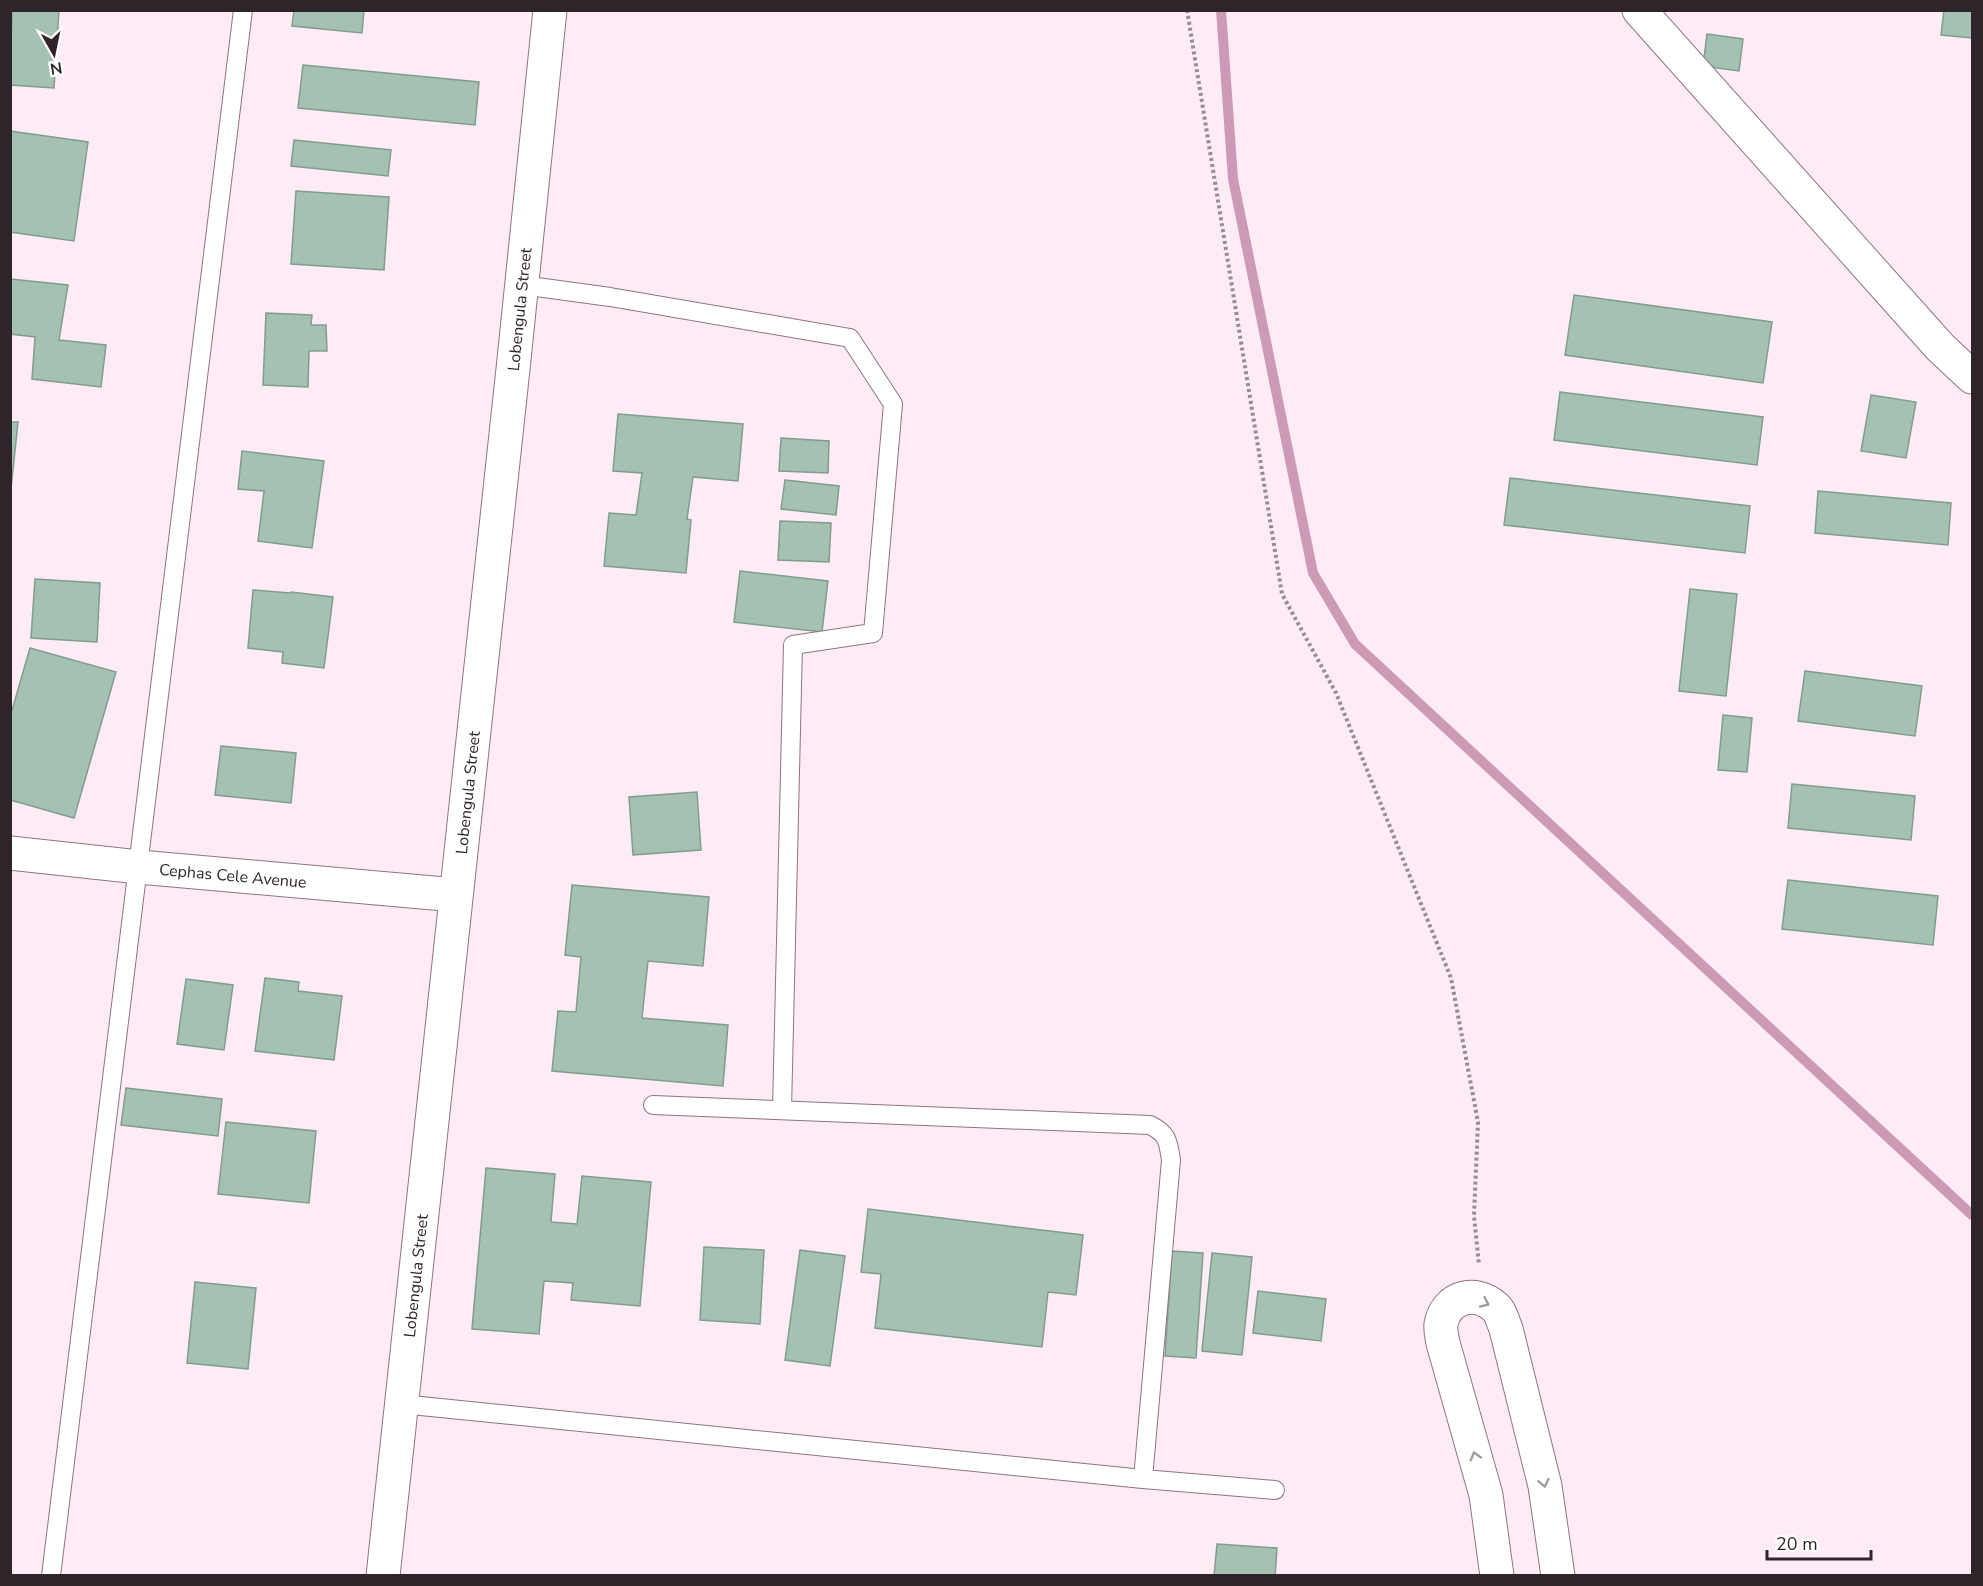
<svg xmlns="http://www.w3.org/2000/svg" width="1983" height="1586" font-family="'Nunito Sans',sans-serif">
	<rect width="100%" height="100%" fill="#fdecf5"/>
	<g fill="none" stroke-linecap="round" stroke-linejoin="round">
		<path stroke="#cc9ab4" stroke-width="10" d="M1221,10L1233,179L1313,573L1355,644L1972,1215"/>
	</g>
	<path fill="#a5c1b2" stroke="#829c8e" stroke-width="1.5" d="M12,10H59L54,88L10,85Z
		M294,10H364L362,33L292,26Z
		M1944,10H1972V38L1941,35Z
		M1707,34L1743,39L1739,71L1703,66Z
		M303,65L479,82L475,125L298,108Z
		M10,131L88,142L74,241L10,232Z
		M294,140L391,150L388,176L291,166Z
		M296,191L389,197L384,270L291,264Z
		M10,279L68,285L59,340L106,345L101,387L32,379L35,337L10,334Z
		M1574,295L1772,322L1763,383L1565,355Z
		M266,313L312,315L311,325H326L327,351H309L308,387L263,385Z
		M1560,392L1763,417L1757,465L1554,440Z
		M1871,395L1916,402L1906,458L1861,451Z
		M618,414L743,424L738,481L693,477L687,519L691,520L686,573L604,566L609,513L636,515L642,473L613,471Z
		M10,422H18L11,489H10Z
		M781,438L829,441L828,473L779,471Z
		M242,451L324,461L312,548L258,541L264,491L238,489Z
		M1510,478L1750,506L1745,553L1504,525Z
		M785,480L839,486L836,515L781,509Z
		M1818,491L1951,503L1948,545L1815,533Z
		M780,521L831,523L829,562L778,560Z
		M740,571L828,581L822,632L734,622Z
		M35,579L100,583L97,642L31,638Z
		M1690,589L1737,594L1726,696L1679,691Z
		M253,590L290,593L291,592L333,597L324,668L282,663L283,652L248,648Z
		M30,648L116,672L74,818L10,800V717Z
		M1805,671L1922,686L1915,736L1798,721Z
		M1723,715L1752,718L1747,772L1718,770Z
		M221,746L296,753L291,803L215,795Z
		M1792,784L1915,796L1911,840L1788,828Z
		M697,792L701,850L633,855L629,797Z
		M1788,880L1938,896L1933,945L1782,929Z
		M572,885L709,897L703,966L648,961L642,1018L728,1025L723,1086L552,1071L558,1011L576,1012L581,957L565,955Z
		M265,978L299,982L298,991L342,996L334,1060L255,1051Z
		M186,979L233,985L224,1050L177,1044Z
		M126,1088L222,1099L218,1136L121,1125Z
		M226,1122L316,1131L309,1203L218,1194Z
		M486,1168L555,1174L551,1222L577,1224L582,1176L651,1182L640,1306L571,1300L573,1283L544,1281L539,1334L472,1329Z
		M868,1209L1083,1235L1076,1295L1048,1292L1042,1347L875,1328L881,1274L861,1272Z
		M704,1247L764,1250L760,1324L700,1320Z
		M800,1250L845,1256L830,1366L785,1360Z
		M1172,1251L1203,1253L1196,1358L1165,1356Z
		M1212,1253L1252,1257L1242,1355L1202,1351Z
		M195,1282L256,1288L248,1369L187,1363Z
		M1258,1291L1326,1299L1321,1341L1253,1333Z
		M1217,1544L1277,1548L1275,1576H1214Z"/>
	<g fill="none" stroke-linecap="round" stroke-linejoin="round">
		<defs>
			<path id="service" d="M522,285L610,297L850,338L893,404L873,633L793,645L782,1110
				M653,1105L1150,1125C1168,1134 1168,1141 1171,1160L1143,1479
				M401,1404L1143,1479L1275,1490
				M51,1576L243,10"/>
			<g id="minor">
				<path d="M1639,10L1940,347L1972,377"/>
				<path id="s1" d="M10,853L139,867L456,895"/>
				<path id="s2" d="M383,1576L513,369L550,10"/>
				<path d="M1497,1576L1486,1495L1443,1343C1442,1337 1440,1330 1441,1324C1446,1297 1475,1289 1495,1307C1501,1312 1503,1322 1506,1329L1545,1486L1558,1576"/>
			</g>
		</defs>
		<use href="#service" stroke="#8d7481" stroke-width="20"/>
		<use href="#minor" stroke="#8d7481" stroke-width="35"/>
		<path stroke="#998b92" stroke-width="4" stroke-dasharray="3 3" stroke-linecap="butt" d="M1187,10L1282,594L1336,693L1451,978L1478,1122L1474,1216L1479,1265"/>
		<use href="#service" stroke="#fff" stroke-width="18"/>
		<use href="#minor" stroke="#fff" stroke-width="33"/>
	</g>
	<defs><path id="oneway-chevron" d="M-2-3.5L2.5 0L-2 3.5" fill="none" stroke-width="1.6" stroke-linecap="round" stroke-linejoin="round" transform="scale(1.5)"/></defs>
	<g stroke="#a19c9f">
		<use href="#oneway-chevron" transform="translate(1485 1303) rotate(25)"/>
		<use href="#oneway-chevron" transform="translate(1475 1456) rotate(-106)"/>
		<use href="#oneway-chevron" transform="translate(1544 1483) rotate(78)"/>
	</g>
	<g text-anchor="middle" stroke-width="4.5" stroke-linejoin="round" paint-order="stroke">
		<g font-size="16" fill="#2e2429" stroke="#fff">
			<text dy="6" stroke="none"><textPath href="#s2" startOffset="1274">Lobengula Street</textPath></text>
			<text dy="6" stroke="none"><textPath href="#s2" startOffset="788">Lobengula Street</textPath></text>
			<text dy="6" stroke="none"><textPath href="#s1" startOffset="224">Cephas Cele Avenue</textPath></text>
			<text dy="6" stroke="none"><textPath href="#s2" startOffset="302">Lobengula Street</textPath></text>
		</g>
	</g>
	<rect width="1983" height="1586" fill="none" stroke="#2e2429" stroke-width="24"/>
	<g transform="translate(54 54) rotate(171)" stroke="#ffffff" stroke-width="4.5" paint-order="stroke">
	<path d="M0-4.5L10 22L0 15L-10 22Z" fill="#2e2429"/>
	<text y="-9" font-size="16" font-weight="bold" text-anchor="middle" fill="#2e2429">N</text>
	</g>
	<path d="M1767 1550v9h104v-9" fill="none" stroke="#2e2429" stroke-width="3"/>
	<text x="1776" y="1550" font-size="18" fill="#2e2429" stroke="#ffffff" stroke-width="4.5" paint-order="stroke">20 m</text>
</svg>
